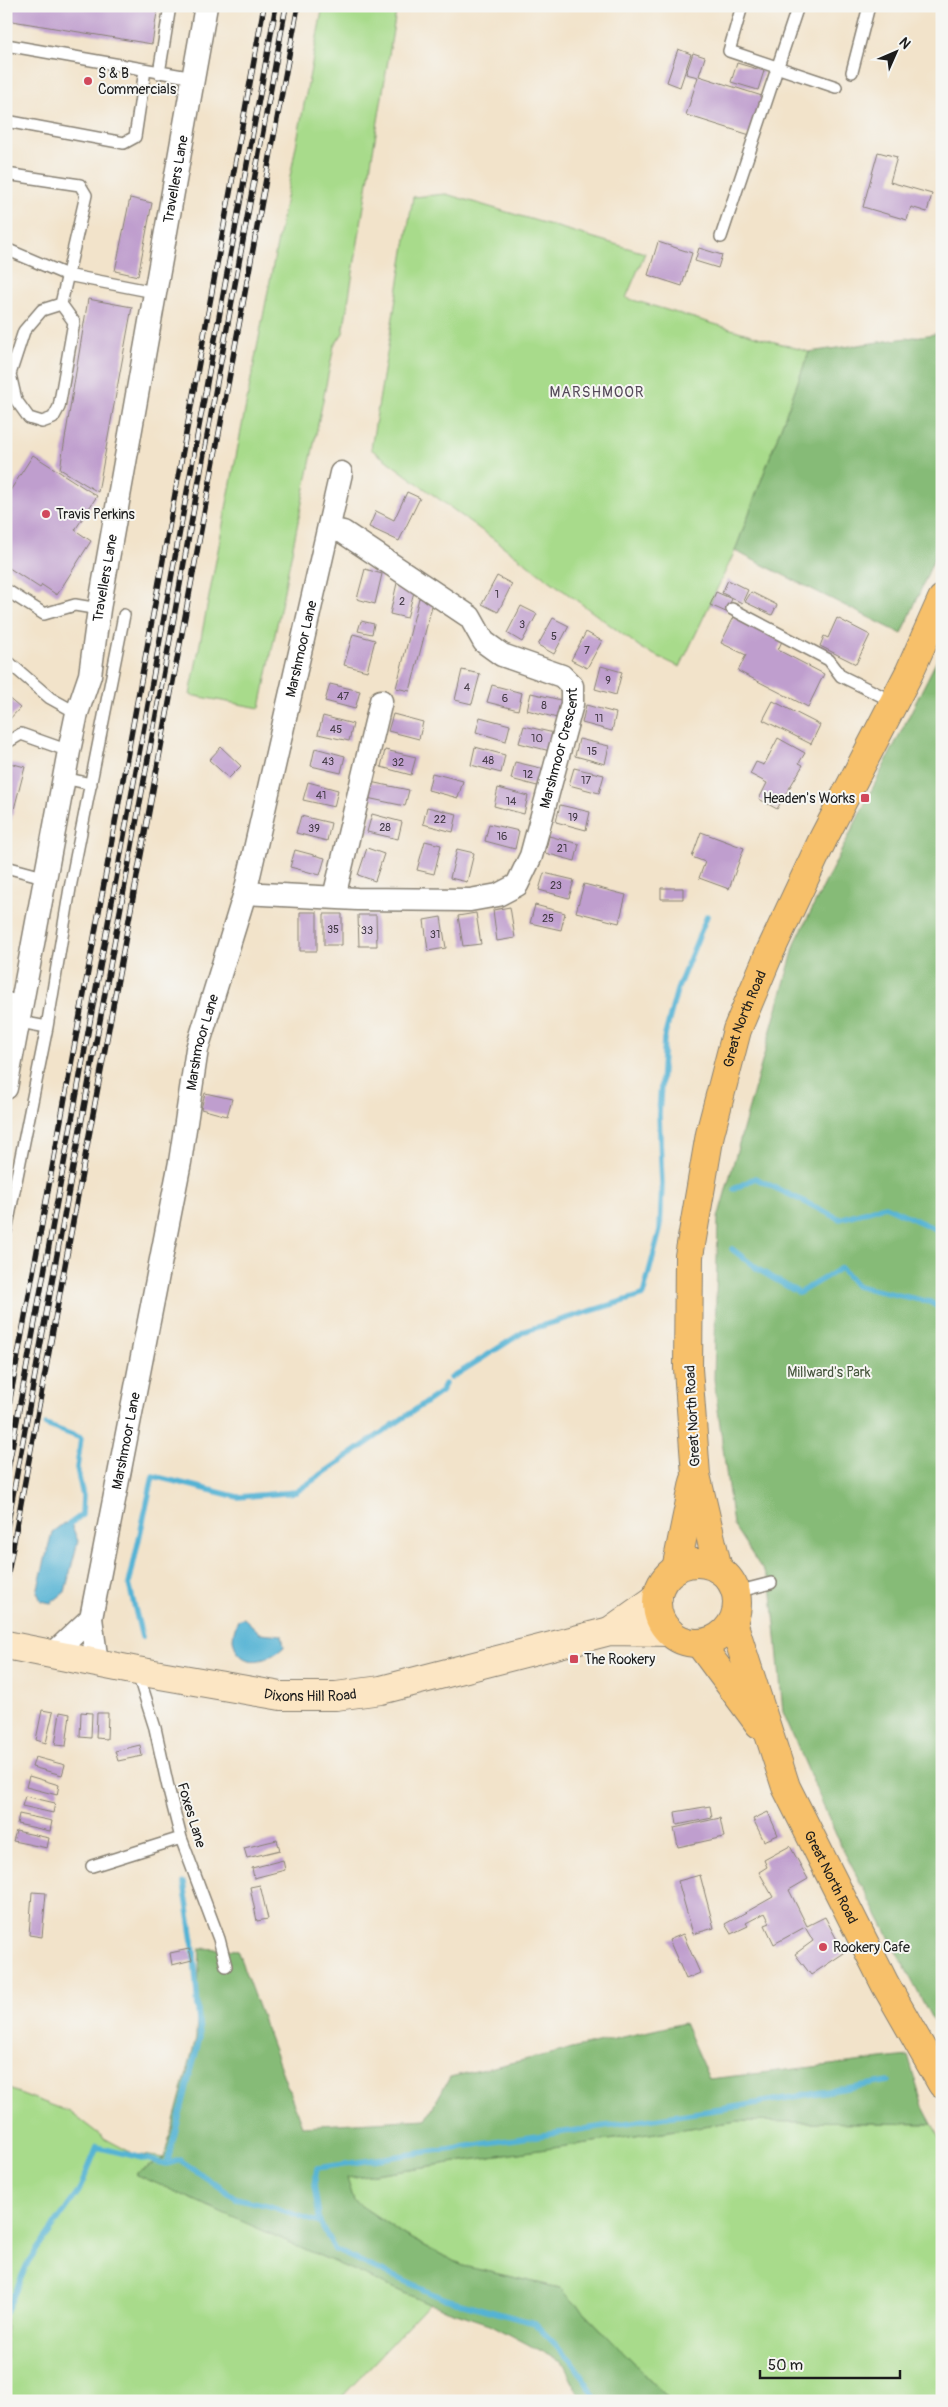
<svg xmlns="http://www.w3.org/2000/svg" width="948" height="2407" font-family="Pangolin,sans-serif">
	<rect width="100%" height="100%" fill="#f6f6f2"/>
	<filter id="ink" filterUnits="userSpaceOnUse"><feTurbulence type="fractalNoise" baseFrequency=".02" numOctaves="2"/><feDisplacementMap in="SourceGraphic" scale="10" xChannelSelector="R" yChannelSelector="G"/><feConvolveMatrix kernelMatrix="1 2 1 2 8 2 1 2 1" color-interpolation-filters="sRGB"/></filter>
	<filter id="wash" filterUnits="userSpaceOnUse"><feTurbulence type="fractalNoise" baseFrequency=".0096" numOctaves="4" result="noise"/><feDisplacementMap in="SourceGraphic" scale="20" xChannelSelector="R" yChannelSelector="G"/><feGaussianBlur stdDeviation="1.12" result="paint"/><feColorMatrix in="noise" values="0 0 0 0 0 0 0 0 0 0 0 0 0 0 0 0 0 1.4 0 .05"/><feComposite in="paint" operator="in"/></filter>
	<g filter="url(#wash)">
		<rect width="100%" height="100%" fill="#f2e3ca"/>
		<path fill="#a8db8b" stroke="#627c54" d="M323,6H397L343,333L334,346L260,708L190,695Z
			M446,194L645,253L626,298L809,352L735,551L680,667L644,650L371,449L413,197Z
			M6,2088L70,2112L104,2138L134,2154L164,2158L136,2174L429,2304L338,2401H6Z
			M738,2121L932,2124L942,2141V2401H671L560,2288L463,2266L404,2235L354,2201L347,2178Z"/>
		<path fill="#86bb77" stroke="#516c4a" d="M942,333V540L902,634L735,551L809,352Z
			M942,650V2038L840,1844L783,1712L771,1583L733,1525L714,1379L718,1218L796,941Z
			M200,1948L237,1950L302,2126L426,2119L450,2077L684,2023L709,2079L908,2056L923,2107L932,2124L738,2121L347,2178L354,2201L404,2235L463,2266L560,2288L671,2401H582L563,2363L490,2324L429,2304L135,2174L164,2158L196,2038Z"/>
		<path fill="#55b3d4" stroke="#386878" d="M64,1523L72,1526L78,1541L65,1592L51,1603L41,1601L37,1592L52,1532Z
			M244,1618L260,1633L282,1635L284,1647C267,1663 238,1670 233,1639C233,1633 236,1625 238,1620Z"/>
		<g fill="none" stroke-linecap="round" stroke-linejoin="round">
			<path stroke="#55b3d4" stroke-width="5.5" d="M734,1189L755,1178L840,1219L885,1206L942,1232
				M732,1249L759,1270L799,1293L841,1268L856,1286L930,1302L942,1309
				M451,1378L525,1331L643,1295L660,1230L662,1185L659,1114L664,1039L677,990L707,916
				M46,1425L81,1438L77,1468L83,1496L82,1515L68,1525
				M142,1637L129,1584L153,1476L238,1497L296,1492L441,1392L445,1384
				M167,2164L200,2037L193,1941L184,1883
				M6,2313L28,2262L79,2191L97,2147L167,2164L180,2160L236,2198L270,2206L320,2223
				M599,2401L571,2360L534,2323L442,2298L335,2250L320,2223L314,2185L317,2168L728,2108L889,2081"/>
		</g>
		<g id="blocks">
			<path fill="#bf9ece" d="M6,6H158L152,44L6,20Z
				M678,49L691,54L680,87L667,82Z
				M693,53L705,57L699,76L762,96L750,135L686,115L698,77L686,74Z
				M737,63L764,71L758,90L731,82Z
				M878,152L897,157L890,182L932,194L927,212L911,207L907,220L863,207Z
				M130,198L152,203L138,276L115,271Z
				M658,242L692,253L682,286L648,275Z
				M699,248L722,255L718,268L695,261Z
				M88,299L132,307L98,492L60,469Z
				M33,455L97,496L75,530L91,541L57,595L42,585L40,588L6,566V497Z
				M407,492L420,498L399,541L369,527L376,511L394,520Z
				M365,569L382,574L375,604L357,599Z
				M497,576L512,584L498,612L482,604Z
				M728,580L748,590L742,603L722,593Z
				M397,583L415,588L407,618L390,614Z
				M716,592L732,599L726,612L710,605Z
				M751,592L777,605L772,615L745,602Z
				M419,598L433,602L410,691L396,688Z
				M521,606L537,614L522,642L507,633Z
				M734,617L782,641L778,650L824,674L808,707L738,671L746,655L721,643Z
				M553,618L569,626L554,654L538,645Z
				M837,618L870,635L856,664L820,646L824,636L828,638Z
				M361,621L374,624L372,634L358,631Z
				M586,632L602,641L587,668L571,660Z
				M353,634L375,640L367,671L344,665Z
				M601,666L622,672L616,695L595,689Z
				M462,670L480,674L472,704L455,700Z
				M330,684L360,691L355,709L325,701Z
				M492,685L522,693L518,710L487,702Z
				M531,693L561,700L557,718L527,710Z
				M6,696L20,708L6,723Z
				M773,701L820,725L811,744L763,720Z
				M586,705L616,713L612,731L582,723Z
				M393,714L423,722L419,739L388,731Z
				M323,716L353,724L349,741L318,734Z
				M480,717L510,725L506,741L476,732Z
				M524,726L554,733L550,751L519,743Z
				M778,738L805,753L799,763L803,765L777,809L759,799L767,783L750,774L756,762L764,765Z
				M579,739L609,746L605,764L575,756Z
				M221,747L241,766L229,778L209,760Z
				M475,747L505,755L501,773L471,765Z
				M315,748L345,756L341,773L311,766Z
				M385,750L416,757L411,775L381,767Z
				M6,762L25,767L7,836H6Z
				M515,762L545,769L541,787L511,779Z
				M574,768L604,775L599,793L569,785Z
				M432,773L463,781L458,798L428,790Z
				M308,782L338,790L334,807L303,800Z
				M370,782L409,790L405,806L367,798Z
				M498,788L528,796L524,814L494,806Z
				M560,805L590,812L586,830L556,822Z
				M427,807L457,814L453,832L423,824Z
				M372,814L402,822L398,839L367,832Z
				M301,816L331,823L327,841L296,833Z
				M489,824L519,831L515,849L485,841Z
				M701,832L744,848L729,889L699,878L705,862L692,857Z
				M549,836L579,844L575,861L545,853Z
				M425,841L441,845L434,874L417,870Z
				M367,848L384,854L375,881L358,875Z
				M457,849L474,853L467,882L450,878Z
				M295,850L325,858L320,875L290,867Z
				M544,873L574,880L569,898L539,890Z
				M584,884L626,895L619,923L576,912Z
				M661,888H683V899H661Z
				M535,905L565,913L561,930L530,923Z
				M510,907L515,938L497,941L493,910Z
				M300,912H317V951H300Z
				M476,913L481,944L463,946L458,916Z
				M324,914H342V945H324Z
				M358,915H376L377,946H359Z
				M441,917L446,948L428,951L424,920Z
				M205,1093L232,1099L227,1116L201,1109Z
				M42,1710L53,1712L46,1743L36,1740Z
				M60,1712L70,1714L66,1746L55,1745Z
				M81,1712L92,1713L91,1738L80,1737Z
				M97,1713H108L107,1739L96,1738Z
				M140,1745L142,1756L118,1761L115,1751Z
				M35,1757L65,1765L62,1775L32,1767Z
				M29,1776L59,1785L57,1795L26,1787Z
				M25,1796L55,1803L53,1813L22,1806Z
				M710,1806L712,1818L677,1825L675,1812Z
				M768,1812L778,1835L764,1841L753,1819Z
				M19,1814L52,1821L50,1831L17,1824Z
				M720,1818L724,1837L678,1847L674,1828Z
				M16,1831L49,1838L47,1848L13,1841Z
				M277,1840L280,1850L247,1858L244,1848Z
				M790,1846L808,1879L789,1890L807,1926L825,1917L844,1953L811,1975L795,1954L813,1941L805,1927L774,1944L765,1925L770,1923L765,1913L746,1923L748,1926L731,1934L725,1924L773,1897L759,1872L767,1867L764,1860Z
				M283,1860L285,1870L254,1878L252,1868Z
				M700,1875L714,1928L693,1934L678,1881Z
				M260,1885L268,1919L257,1921L250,1887Z
				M32,1892L46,1893L42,1937L29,1935Z
				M683,1934L700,1973L686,1979L669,1940Z
				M189,1949L192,1960L172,1965L170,1953Z"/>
		</g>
	</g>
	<g filter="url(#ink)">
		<use href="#blocks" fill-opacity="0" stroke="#878073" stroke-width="1"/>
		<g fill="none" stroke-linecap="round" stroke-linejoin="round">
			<defs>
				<path id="lane" d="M742,6L729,51L836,87
					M6,45L194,78
					M852,72L869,6
					M159,73L170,6
					M6,121L124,143L135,137L145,70
					M6,174L80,185L86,195L61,304L42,310L24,331L10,374L16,400L29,418L42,422L53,418L59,407L74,322L61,304
					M721,237L798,6
					M6,249L67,275L154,292
					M6,590L44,614L75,605L99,609
					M732,609L829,660L841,676L894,702
					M6,660L50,698L77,713
					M6,743L21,734L69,751
					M64,778L91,784
					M6,867L47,878
					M6,998L24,1003
					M20,1022L47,1027
					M6,1231L47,1027L70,888L124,615
					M736,1592L771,1583
					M137,1671L155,1728L168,1787L181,1838L219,1939L226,1966
					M92,1866L181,1838"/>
				<g id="street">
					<path id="s1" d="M245,893L357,899L470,900L498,895L517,885L531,856L572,704V686L562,676L502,655L484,642L470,617L343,532L329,529"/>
					<path d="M334,897L381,701"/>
					<path id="s2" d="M6,1088L69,751L77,713L90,675L99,609L206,6"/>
					<path d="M53,1654L91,1618"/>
					<path id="s3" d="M97,1663L91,1618L180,1162L197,1049L245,893L341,473"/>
				</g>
				<g id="secondary">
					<path d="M610,1631L658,1597"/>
					<path id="s4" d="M6,1645L137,1671L281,1696H336L381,1690L610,1631L670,1632"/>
				</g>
				<g id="primary">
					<circle cx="697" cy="1603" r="40"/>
					<path d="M676,1569L694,1482"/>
					<path id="s5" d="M718,1569L696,1475L688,1369L689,1256L710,1134L737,1030L769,954L823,839L909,673L942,599"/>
					<path id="s6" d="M733,1622L786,1787L885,1984L942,2084"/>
					<path d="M699,1643L759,1724"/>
				</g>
			</defs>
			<use href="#lane" stroke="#878073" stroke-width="14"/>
			<use href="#street" stroke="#878073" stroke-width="25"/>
			<use href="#secondary" stroke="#878073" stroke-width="30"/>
			<use href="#primary" stroke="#878073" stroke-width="30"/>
			<use href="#lane" stroke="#fff" stroke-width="11"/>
			<use href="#street" stroke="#fff" stroke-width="22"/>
			<use href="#secondary" stroke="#fce6c4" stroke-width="28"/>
			<use href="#primary" stroke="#f7c06b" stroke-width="28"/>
			<defs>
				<path id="rail" d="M6,1421L264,6
					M6,1480L276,6
					M6,1533L286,6
					M6,1584L298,6"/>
			</defs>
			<use href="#rail" stroke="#1c1c1c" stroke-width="5.5"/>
			<use href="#rail" stroke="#f6f6f2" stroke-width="4" stroke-dasharray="11" stroke-linecap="butt"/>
		</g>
	</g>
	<g fill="#d1495b" stroke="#f6f6f2" stroke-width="2">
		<circle cx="88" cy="81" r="5"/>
		<circle cx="46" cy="514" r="5"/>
		<rect x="860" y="793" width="10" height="10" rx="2.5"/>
		<rect x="569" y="1654" width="10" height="10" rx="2.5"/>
		<circle cx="823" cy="1947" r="5"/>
	</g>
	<g text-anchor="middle" stroke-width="4" stroke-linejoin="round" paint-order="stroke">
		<g font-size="11" fill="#453c48">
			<text x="497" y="598">1</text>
			<text x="402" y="605">2</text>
			<text x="522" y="628">3</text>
			<text x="554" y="640">5</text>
			<text x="587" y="654">7</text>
			<text x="608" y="684">9</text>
			<text x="467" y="691">4</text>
			<text x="343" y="700">47</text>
			<text x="505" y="702">6</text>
			<text x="544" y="709">8</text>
			<text x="599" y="722">11</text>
			<text x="336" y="733">45</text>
			<text x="537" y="742">10</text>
			<text x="592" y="755">15</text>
			<text x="488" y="764">48</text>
			<text x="328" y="765">43</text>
			<text x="398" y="766">32</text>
			<text x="528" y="778">12</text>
			<text x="586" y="784">17</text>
			<text x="321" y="799">41</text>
			<text x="511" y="805">14</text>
			<text x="573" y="821">19</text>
			<text x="440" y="823">22</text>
			<text x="385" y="831">28</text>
			<text x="314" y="832">39</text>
			<text x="502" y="840">16</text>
			<text x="562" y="852">21</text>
			<text x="556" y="889">23</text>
			<text x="548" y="922">25</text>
			<text x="333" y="933">35</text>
			<text x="367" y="934">33</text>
			<text x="435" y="938">31</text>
		</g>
		<g font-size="14" fill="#1c1c1c" stroke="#f6f6f2" text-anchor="start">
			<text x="98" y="78">S &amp; B<tspan x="98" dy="16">Commercials</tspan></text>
			<text x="56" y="519">Travis Perkins</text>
			<text x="855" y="803" text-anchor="end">Headen's Works</text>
			<text x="584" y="1664">The Rookery</text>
			<text x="833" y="1952">Rookery Cafe</text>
		</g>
		<g font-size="14" fill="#1c1c1c" stroke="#f6f6f2">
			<text dy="5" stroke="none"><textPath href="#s2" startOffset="925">Travellers Lane</textPath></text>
			<text dy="5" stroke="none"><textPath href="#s2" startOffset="520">Travellers Lane</textPath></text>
			<text dy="5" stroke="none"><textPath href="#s3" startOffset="1038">Marshmoor Lane</textPath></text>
			<text dy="5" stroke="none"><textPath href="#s1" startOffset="419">Marshmoor Crescent</textPath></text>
			<text dy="5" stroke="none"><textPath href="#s5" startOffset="560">Great North Road</textPath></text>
			<text dy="5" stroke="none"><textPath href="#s3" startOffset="632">Marshmoor Lane</textPath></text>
			<text transform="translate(692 1416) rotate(-93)" y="5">Great North Road</text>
			<text dy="5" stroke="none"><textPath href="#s3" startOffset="226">Marshmoor Lane</textPath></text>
			<text dy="5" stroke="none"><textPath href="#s4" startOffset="309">Dixons Hill Road</textPath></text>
			<text transform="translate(192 1815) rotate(73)" y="5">Foxes Lane</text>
			<text dy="5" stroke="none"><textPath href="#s6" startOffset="274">Great North Road</textPath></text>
		</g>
		<g font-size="14" fill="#46553d" stroke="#f6f6f2">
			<text x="829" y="1377">Millward's Park</text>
		</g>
		<g font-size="15" letter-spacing="1" fill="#554a5a" stroke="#f6f6f2">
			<text x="597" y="397">MARSHMOOR</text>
		</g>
	</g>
	<rect width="948" height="2407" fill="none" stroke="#f6f6f2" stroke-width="25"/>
	<g transform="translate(896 52) rotate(45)" stroke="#f6f6f2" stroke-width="4" paint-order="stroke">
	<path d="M0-4L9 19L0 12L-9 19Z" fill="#1c1c1c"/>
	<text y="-8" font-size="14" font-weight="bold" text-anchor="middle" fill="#1c1c1c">N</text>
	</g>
	<path d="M760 2370v8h140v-8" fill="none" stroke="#1c1c1c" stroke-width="2.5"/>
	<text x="768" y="2370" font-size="15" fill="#1c1c1c" stroke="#f6f6f2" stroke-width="4" paint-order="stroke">50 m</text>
</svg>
